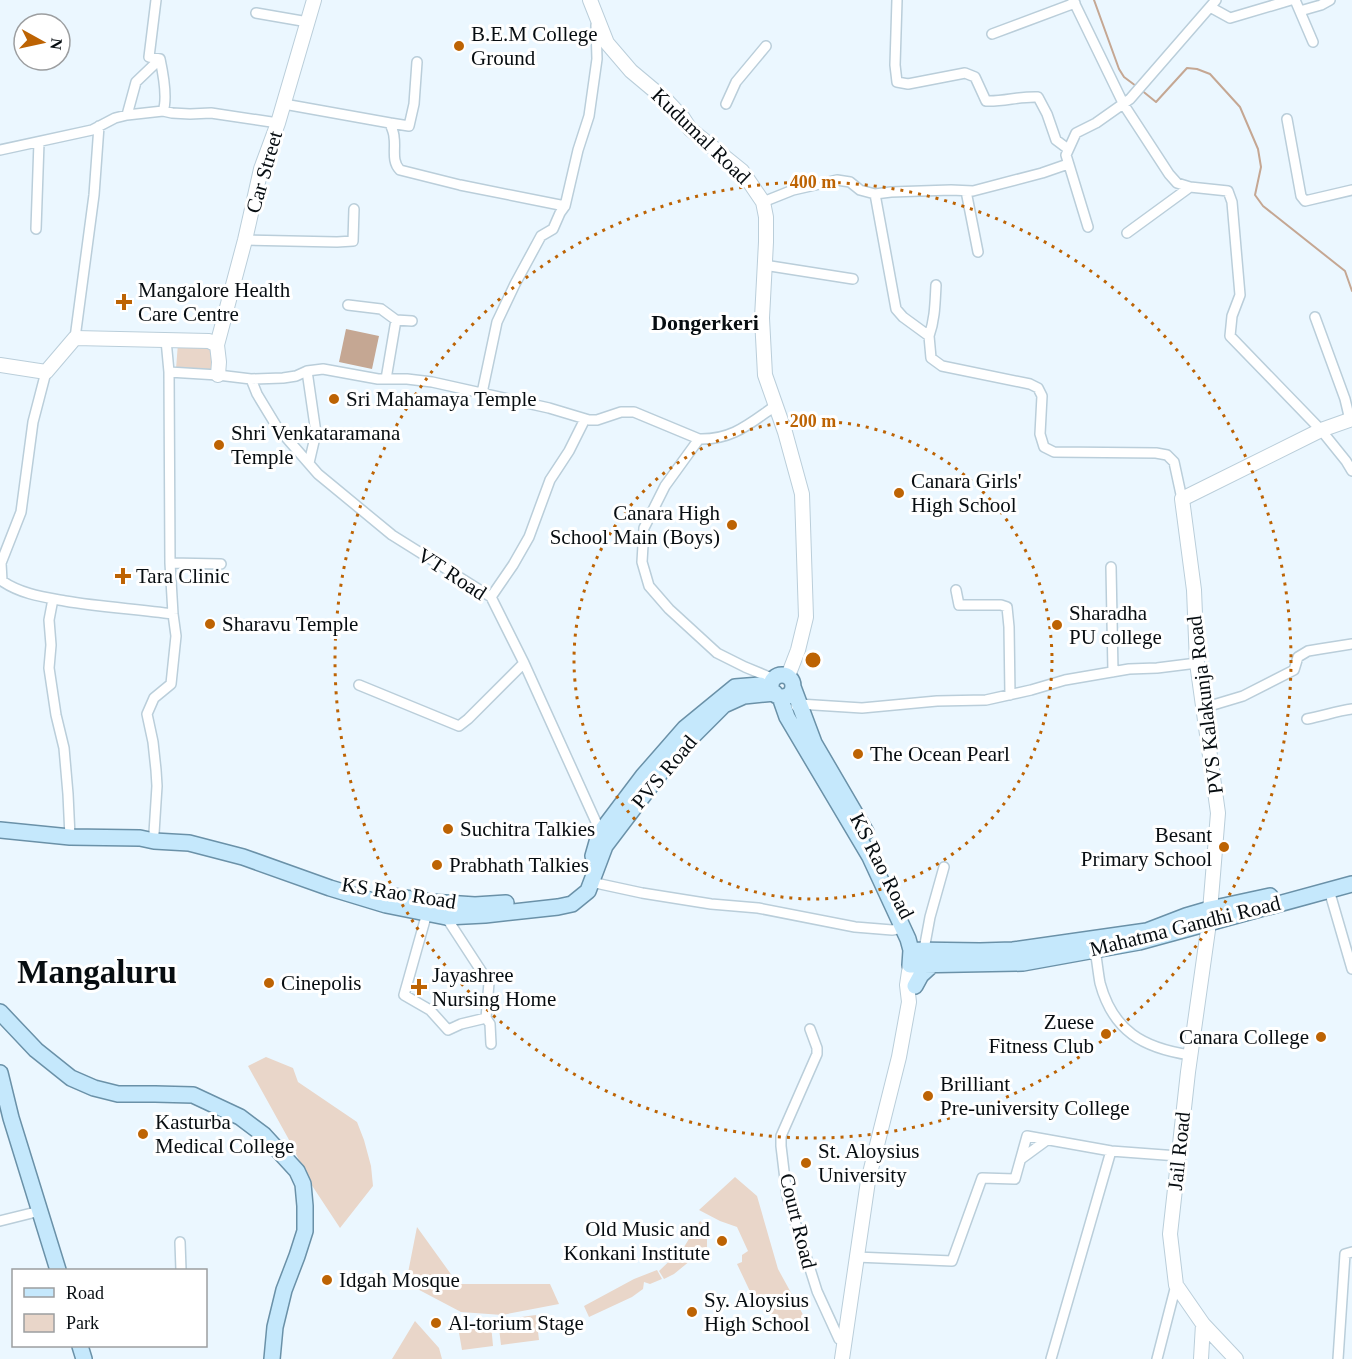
<svg xmlns="http://www.w3.org/2000/svg" width="1352" height="1359" font-family="'Times New Roman',serif">
	<rect width="100%" height="100%" fill="#ebf7ff"/>
	<path fill="#e9d6c9" d="M178,343L216,346L214,372L176,369Z
		M266,1057L293,1068L298,1082L357,1122L364,1140L371,1166L373,1186L340,1228L311,1184L288,1138L248,1066Z
		M735,1177L757,1196L778,1269L812,1331L776,1318L756,1304L737,1264L742,1262V1255L748,1251L737,1227L720,1221L699,1210Z
		M700,1221L707,1227V1247L674,1274L664,1279L659,1271L684,1247Z
		M417,1227L458,1284H550L559,1304L502,1315L461,1312L406,1283Z
		M657,1270L662,1279L650,1284L644,1282L643,1289L632,1297L589,1317L584,1306L634,1279Z
		M536,1315L539,1340L501,1345L498,1320Z
		M415,1321L439,1348L442,1359H392Z
		M491,1324L493,1346L462,1350L458,1327Z"/>
	<path fill="#c5a793" d="M346,329L379,336L372,369L339,362Z"/>
	<g fill="none" stroke-linecap="round" stroke-linejoin="round">
		<path stroke="#c5a793" stroke-width="2" d="M1094,0L1119,69L1124,77L1136,86
			M1140,89L1156,102L1187,68L1197,69L1210,74L1240,107L1258,149L1261,167L1255,195L1263,206L1345,271L1352,291"/>
		<defs>
			<path id="street" d="M156,0L149,57L160,59C163,73 168,98 163,111
				M897,0L895,65L897,82L908,84L965,73L975,77L986,101C1003,102 1020,96 1038,97L1047,114L1056,140L1068,149
				M1073,0L1124,105L1169,174L1177,183L1190,187L1228,191L1232,202L1240,295L1232,316L1230,336L1321,430L1346,461L1352,471
				M1295,0L1313,42
				M1210,7L1230,18L1291,0
				M1300,11L1321,5L1330,0
				M256,13L308,22
				M992,34L1075,3
				M284,104L390,123C391,127 394,132 394,137C396,148 391,161 400,170L460,185L565,206
				M726,104L736,82L766,46
				M127,115L136,82L160,59
				M1287,119L1301,196L1305,201L1352,190
				M390,123L409,126L414,104L417,62
				M0,150L92,130L115,118L127,115L163,111L172,113L190,114L211,113L278,123
				M966,191L978,252
				M875,194L896,309L903,317L929,336L931,358L942,366L1030,384L1038,388L1042,396L1040,434L1044,447L1054,452L1156,453L1167,455L1174,462L1182,499
				M763,202L793,190L837,180L850,182L860,190L875,194L891,192L951,190L973,191L1042,173L1068,164
				M1088,227L1066,155L1076,133L1096,123L1130,99L1216,0
				M36,229L39,142
				M1127,233L1190,187
				M245,240L337,242L353,241L354,209
				M764,265L853,279
				M348,305L381,309L396,320L412,321
				M1315,317L1345,399L1350,420
				M929,336C935,319 935,303 936,285
				M75,338L94,195L99,126
				M307,371L316,433L309,463
				M169,372L218,375L251,379L257,394L277,427L318,474L392,535L491,597L524,663L601,833
				M251,379L283,378L296,376L307,371L323,369L378,379H407L432,382L549,408L589,420H597L621,412H634L699,439
				M386,379L396,320
				M482,393L497,322L515,284L541,236L553,229L560,213L565,206L578,150L589,116L597,59L596,25
				M170,563L221,564
				M1111,567L1113,672
				M2,581L1,563L21,512L33,422L46,372
				M2,581C21,594 43,597 65,601C100,607 137,609 173,614
				M956,590L959,605H1001L1007,607L1009,627L1010,695
				M491,597L513,565L529,537L550,480L569,451L585,419
				M53,599L49,620L51,645L49,668L56,715L64,748L68,794L70,837
				M774,679L745,667L717,653L669,609L649,586L642,562L644,528L665,486L699,439C732,440 749,424 775,406
				M359,685L459,726L468,719L524,663
				M796,706L799,704L862,708L937,701L986,700L1031,690L1065,680L1129,669L1157,668L1197,663
				M1203,708L1243,696L1294,670L1298,657L1308,651L1320,649L1352,644
				M1307,719C1323,716 1337,711 1352,709
				M154,833L157,786L156,770L153,742L147,714L154,698L171,684L176,636L173,614L170,563L169,372L166,340
				M591,882L642,893L711,904L758,908L855,927L892,930L903,928
				M1329,890L1352,969
				M427,913L404,995L430,1010L448,1030L461,1024L486,1018
				M446,915V917L489,983L486,1018L490,1024L491,1044
				M925,944L930,917L944,867
				M1095,950C1097,961 1098,972 1100,983C1113,1031 1143,1048 1190,1055
				M810,1029L817,1048V1054L781,1136V1146L787,1196L817,1291L839,1339L844,1341
				M1021,1159L1047,1140
				M0,1221L40,1211
				M180,1242L181,1270
				M856,1257L952,1261L982,1178L1015,1179L1027,1136L1111,1151L1178,1156
				M1051,1359L1111,1151
				M1157,1359L1176,1285
				M1338,1359L1345,1254L1352,1252"/>
			<path id="secondary" d="M590,0L607,43L631,71L668,102L683,118L690,129L742,171L763,202L766,217V242L762,318L765,375L785,432L802,494L806,617L798,650L788,676
				M0,365L46,372L75,338L209,341L217,345
				M218,375L219,362L217,345L245,240L261,169L278,123L314,0
				M842,1359L868,1181L899,1057L909,1002L907,985L910,965
				M1201,1359L1203,1324
				M1236,1359L1203,1324L1176,1285L1170,1234L1188,1072L1209,923L1218,813L1197,663L1194,590L1182,499L1321,430L1352,419"/>
			<path id="primary" d="M771 686a11 11 0 1 1 22 0a11 11 0 1 1-22 0Z
				M793,687L814,743L866,832
				M780,697L787,717L870,857L908,939L911,950L910,965L1023,963L1139,942L1352,884
				M0,830L70,837L140,838L154,841L189,843L243,857L330,888L386,905L446,917L485,915L558,907L572,904L588,891L605,846L674,755L724,705L744,696L775,693
				M593,856L597,842L603,829L643,776L685,728L735,687L760,685
				M392,896L430,902L475,905L506,903
				M911,950L980,951L1013,950L1147,931L1186,916L1210,909L1270,896
				M915,986L921,975L933,964
				M0,1012L36,1050L71,1078L94,1088L118,1094H155L193,1095L240,1117L264,1135L297,1171L303,1184L305,1206V1231L297,1256L284,1290L275,1327L272,1359
				M0,1073L11,1118L58,1270
				M80,1346L84,1359"/>
		</defs>
		<use href="#street" stroke="#baceda" stroke-width="12"/>
		<use href="#secondary" stroke="#baceda" stroke-width="16"/>
		<use href="#primary" stroke="#6a91a8" stroke-width="18"/>
		<use href="#street" stroke="#fff" stroke-width="9"/>
		<use href="#secondary" stroke="#fff" stroke-width="14"/>
		<use href="#primary" stroke="#c5e8fc" stroke-width="15"/>
	</g>
	<g fill="none" stroke="#bd6303" stroke-width="3" stroke-dasharray="3 6">
		<circle cx="813" cy="660" r="239"/>
		<circle cx="813" cy="660" r="478"/>
	</g>
	<g fill="#bd6303" stroke="#fff" stroke-width="2">
		<circle cx="459" cy="46" r="6"/>
		<path d="M121 293h6v6h6v6h-6v6h-6v-6h-6v-6h6z"/>
		<circle cx="334" cy="399" r="6"/>
		<circle cx="219" cy="445" r="6"/>
		<circle cx="899" cy="493" r="6"/>
		<circle cx="732" cy="525" r="6"/>
		<path d="M120 567h6v6h6v6h-6v6h-6v-6h-6v-6h6z"/>
		<circle cx="210" cy="624" r="6"/>
		<circle cx="1057" cy="625" r="6"/>
		<circle cx="858" cy="754" r="6"/>
		<circle cx="448" cy="829" r="6"/>
		<circle cx="1224" cy="847" r="6"/>
		<circle cx="437" cy="865" r="6"/>
		<circle cx="269" cy="983" r="6"/>
		<path d="M416 978h6v6h6v6h-6v6h-6v-6h-6v-6h6z"/>
		<circle cx="1106" cy="1034" r="6"/>
		<circle cx="1321" cy="1037" r="6"/>
		<circle cx="928" cy="1096" r="6"/>
		<circle cx="143" cy="1134" r="6"/>
		<circle cx="806" cy="1163" r="6"/>
		<circle cx="722" cy="1241" r="6"/>
		<circle cx="327" cy="1280" r="6"/>
		<circle cx="692" cy="1312" r="6"/>
		<circle cx="436" cy="1323" r="6"/>
	</g>
	<g text-anchor="middle" stroke-width="6" stroke-linejoin="round" paint-order="stroke">
		<g font-size="21" fill="#070d11" stroke="#fff" text-anchor="start">
			<text x="471" y="41">B.E.M College<tspan x="471" dy="24">Ground</tspan></text>
			<text x="138" y="297">Mangalore Health<tspan x="138" dy="24">Care Centre</tspan></text>
			<text x="346" y="406">Sri Mahamaya Temple</text>
			<text x="231" y="440">Shri Venkataramana<tspan x="231" dy="24">Temple</tspan></text>
			<text x="911" y="488">Canara Girls'<tspan x="911" dy="24">High School</tspan></text>
			<text x="720" y="520" text-anchor="end">Canara High<tspan x="720" dy="24">School Main (Boys)</tspan></text>
			<text x="136" y="583">Tara Clinic</text>
			<text x="1069" y="620">Sharadha<tspan x="1069" dy="24">PU college</tspan></text>
			<text x="222" y="631">Sharavu Temple</text>
			<text x="870" y="761">The Ocean Pearl</text>
			<text x="460" y="836">Suchitra Talkies</text>
			<text x="1212" y="842" text-anchor="end">Besant<tspan x="1212" dy="24">Primary School</tspan></text>
			<text x="449" y="872">Prabhath Talkies</text>
			<text x="432" y="982">Jayashree<tspan x="432" dy="24">Nursing Home</tspan></text>
			<text x="281" y="990">Cinepolis</text>
			<text x="1094" y="1029" text-anchor="end">Zuese<tspan x="1094" dy="24">Fitness Club</tspan></text>
			<text x="1309" y="1044" text-anchor="end">Canara College</text>
			<text x="940" y="1091">Brilliant<tspan x="940" dy="24">Pre-university College</tspan></text>
			<text x="155" y="1129">Kasturba<tspan x="155" dy="24">Medical College</tspan></text>
			<text x="818" y="1158">St. Aloysius<tspan x="818" dy="24">University</tspan></text>
			<text x="710" y="1236" text-anchor="end">Old Music and<tspan x="710" dy="24">Konkani Institute</tspan></text>
			<text x="339" y="1287">Idgah Mosque</text>
			<text x="704" y="1307">Sy. Aloysius<tspan x="704" dy="24">High School</tspan></text>
			<text x="448" y="1330">Al-torium Stage</text>
		</g>
		<g font-size="21" fill="#070d11" stroke="#fff">
			<text transform="translate(701 136) rotate(44)" y="7">Kudumal Road</text>
			<text transform="translate(264 172) rotate(-74)" y="7">Car Street</text>
			<text transform="translate(452 574) rotate(33)" y="7">VT Road</text>
			<text transform="translate(1205 705) rotate(-97)" y="7">PVS Kalakunja Road</text>
			<text transform="translate(664 772) rotate(-50)" y="7">PVS Road</text>
			<text transform="translate(882 866) rotate(63)" y="7">KS Rao Road</text>
			<text transform="translate(399 893) rotate(9)" y="7">KS Rao Road</text>
			<text transform="translate(1185 926) rotate(-14)" y="7">Mahatma Gandhi Road</text>
			<text transform="translate(1179 1151) rotate(-84)" y="7">Jail Road</text>
			<text transform="translate(798 1221) rotate(76)" y="7">Court Road</text>
		</g>
		<g font-size="22" font-weight="bold" fill="#070d11" stroke="#fff">
			<text x="705" y="330">Dongerkeri</text>
		</g>
		<g font-size="33" font-weight="bold" fill="#070d11" stroke="#fff">
			<text x="97" y="983">Mangaluru</text>
		</g>
	</g>
	<circle cx="813" cy="660" r="9" fill="#bd6303" stroke="#fff" stroke-width="3"/>
	<g font-size="18" text-anchor="middle" font-weight="bold" fill="#bd6303" stroke="#fff" stroke-width="6" stroke-linejoin="round" paint-order="stroke">
		<text x="813" y="188">400 m</text>
		<text x="813" y="427">200 m</text>
	</g>
	<rect x="12" y="1269" width="195" height="78" fill="#ffffff" stroke="#9c9ea0" stroke-width="1.5"/>
	<rect x="24" y="1288" width="30" height="9" fill="#c5e8fc" stroke="#9c9ea0" stroke-width="1.5"/>
	<text x="66" y="1299" font-size="18" fill="#070d11">Road</text>
	<rect x="24" y="1314" width="30" height="18" fill="#e9d6c9" stroke="#9c9ea0" stroke-width="1.5"/>
	<text x="66" y="1329" font-size="18" fill="#070d11">Park</text>
	<g transform="translate(42 42) rotate(98)"><circle r="28" fill="#ffffff" stroke="#9c9ea0" stroke-width="1.5"/>
	<path d="M0-4.5L10 22L0 15L-10 22Z" fill="#bd6303"/>
	<text y="-9" font-size="16" font-weight="bold" text-anchor="middle" fill="#070d11">N</text>
	</g>
</svg>
